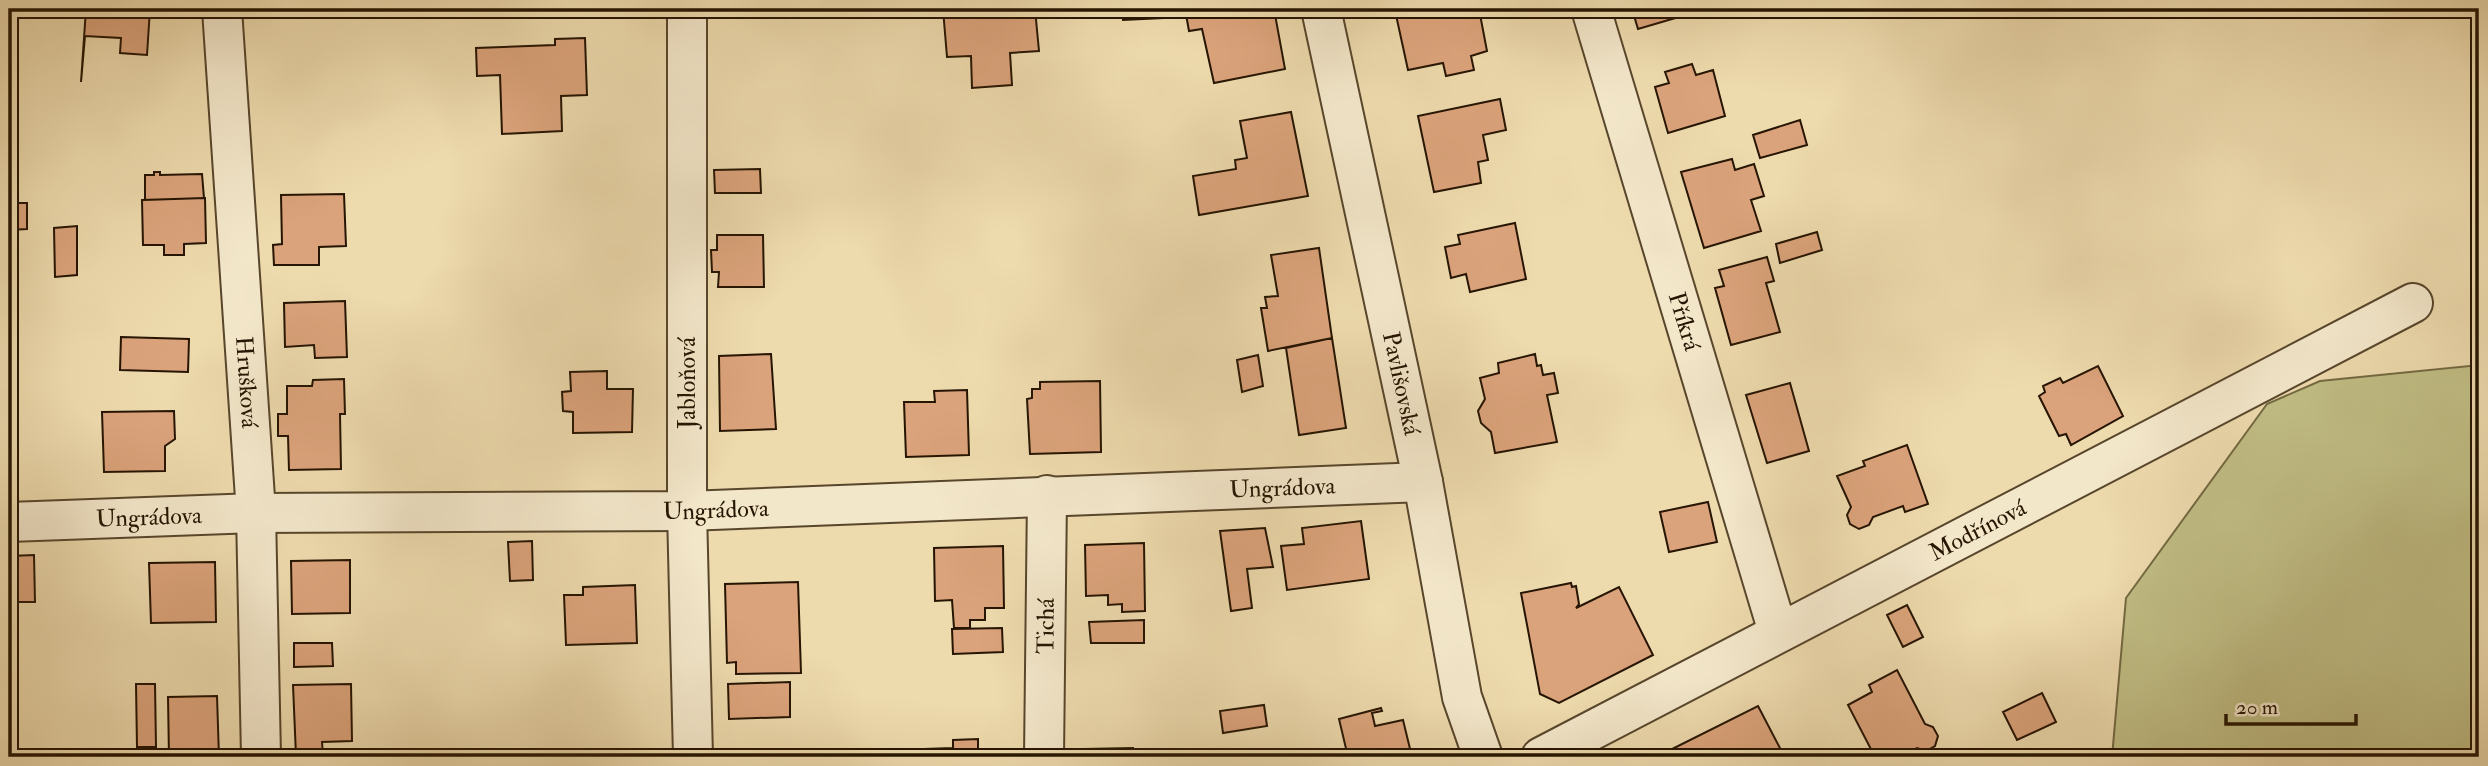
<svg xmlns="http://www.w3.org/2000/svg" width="2488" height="766" font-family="'IM FELL Double Pica',serif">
	<rect width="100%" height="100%" fill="#eddaad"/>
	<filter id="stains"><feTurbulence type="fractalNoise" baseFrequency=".00286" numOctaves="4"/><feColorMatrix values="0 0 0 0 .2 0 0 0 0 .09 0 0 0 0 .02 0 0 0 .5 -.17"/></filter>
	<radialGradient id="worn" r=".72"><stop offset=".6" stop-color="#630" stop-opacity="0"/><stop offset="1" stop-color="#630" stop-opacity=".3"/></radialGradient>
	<path fill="#c0bd84" stroke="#736942" stroke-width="2" d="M2479,365V757H2112L2126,598L2267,404L2320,381Z"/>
	<path fill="#dba37b" stroke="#261501" stroke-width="2" d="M86,9H150L147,55L120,53L121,38L85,36L81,82Z
		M943,9H1035L1039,51L1010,53L1012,85L972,88L971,56L947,57Z
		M1122,9H1163V18L1123,20Z
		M1185,9H1274L1285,69L1214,83L1202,29L1189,31Z
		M1424,9H1479L1487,51L1471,56L1474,70L1446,76L1443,63L1408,70L1396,15Z
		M1632,9H1687L1689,14L1638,29Z
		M585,38L587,95L561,96L562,131L502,134L500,75L477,76L476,48L555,45V39Z
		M1692,64L1696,75L1713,70L1725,116L1668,133L1655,87L1669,83L1665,72Z
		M1500,99L1506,130L1483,135L1488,160L1478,162L1481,183L1434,192L1418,116Z
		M1291,112L1308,196L1199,215L1193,176L1236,169L1235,160L1247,158L1240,121Z
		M1800,120L1807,145L1760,158L1753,135Z
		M1732,159L1735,170L1754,164L1764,196L1751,200L1761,231L1704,248L1681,172Z
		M760,169L761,193H715L714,170Z
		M154,172H160V175L202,174L204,198L145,200V175H154Z
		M344,194L346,246L319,247V265H274L273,245L282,244L281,195Z
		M205,198L206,243L184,244V255H164V245H143L142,200Z
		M9,203H27V229L9,230Z
		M1515,223L1526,279L1470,292L1466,274L1451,278L1445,247L1460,244L1458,235Z
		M77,226V275L55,277L54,228Z
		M1817,232L1822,250L1780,263L1776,244Z
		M717,235H763L764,287H718L719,272H712L711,250H717Z
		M1319,248L1332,338L1268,351L1261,308H1267L1265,297L1278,296L1271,255Z
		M1767,257L1774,281L1766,283L1780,332L1731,345L1715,288L1724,286L1719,270Z
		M345,301L347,357L315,358L314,345L285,347L284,303Z
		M121,337L189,339L188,372L120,370Z
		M1332,338L1346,428L1299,435L1286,348Z
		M771,354L776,429L720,431L719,356Z
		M1535,354L1537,366L1541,365L1543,375L1554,373L1558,393L1547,395L1557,442L1495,453L1491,432L1481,423L1478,411L1485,399L1480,378L1499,373L1498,363Z
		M1258,355L1263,386L1242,392L1237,360Z
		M2098,366L2123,416L2071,445L2066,434L2059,436L2039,396L2045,392L2043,386L2060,378L2063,383Z
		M607,371V389H633L632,432L573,433V412L563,411L562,392L571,391L570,372Z
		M344,379L345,414H340L341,469L289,470L288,436H278V414H287V386H312L313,380Z
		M1100,381L1101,452L1030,454L1027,399L1032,398V389H1040V382Z
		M1790,383L1809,451L1767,463L1746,395Z
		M967,390L969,455L906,457L904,402H935L934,391Z
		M174,411L175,439L165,446V471L104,472L102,412Z
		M1907,445L1928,504L1905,512L1903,506L1873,517L1869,525L1859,529L1850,524L1847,515L1851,507L1837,476L1865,466L1863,461Z
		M1708,502L1717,542L1669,552L1660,512Z
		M1361,521L1369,579L1287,590L1281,546L1304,544L1302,528Z
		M1265,528L1273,567L1247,569L1252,608L1231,611L1220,531Z
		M532,541L533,580L510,581L508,542Z
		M1144,543L1145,611L1122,612V604L1108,605V595L1086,596L1085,545Z
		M1003,546L1004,608H985V620H970V628H954L952,600L935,601L934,548Z
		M34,555L35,602H11L10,556Z
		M350,560V613L292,614L291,561Z
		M215,562L216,622L151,623L149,563Z
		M798,582L801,673L736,674V662L727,663L725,584Z
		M1571,583L1572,587L1576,586L1579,604L1576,608L1619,587L1653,655L1559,703L1540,694L1521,593Z
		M635,585L637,643L566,645L564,595H583V587Z
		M1907,605L1923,637L1903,647L1887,615Z
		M1144,620V643H1091L1089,622Z
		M1002,628L1003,652L953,654L952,629Z
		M294,643H332L333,666L294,667Z
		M1897,670L1925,724L1933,727L1938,736L1935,746L1926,751L1917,748L1899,757H1875L1848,705L1872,692L1869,685Z
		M790,682V717L729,719L728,684Z
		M136,684H155L156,747H137Z
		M351,684L352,741L322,742L323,755L296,756L293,685Z
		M2042,693L2056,722L2017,740L2003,712Z
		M217,696L219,757H169L168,697Z
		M1264,705L1267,726L1223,733L1220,711Z
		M1758,706L1781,750L1767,757H1668L1666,752Z
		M1381,708L1382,711L1372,713L1375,726L1403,720L1412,757H1348L1339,719Z
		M978,739V749H1005V757H925V749L953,748V740Z
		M1133,748V757H1084V749Z"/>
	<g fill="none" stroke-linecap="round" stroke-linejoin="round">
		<defs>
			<g id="minor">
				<path id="s1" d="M222,9L256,513L261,757"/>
				<path d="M687,9V511L693,757"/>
				<path id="s2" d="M1321,9L1423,482L1462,697L1483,757"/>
				<path id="s3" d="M1591,9L1778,632"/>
				<path id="s4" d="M9,522L256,513L687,511L1423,482"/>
				<path id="s5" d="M1044,757L1047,495"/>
				<path id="s6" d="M1541,757L2413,303"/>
			</g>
		</defs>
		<use href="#minor" stroke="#58462c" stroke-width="42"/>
		<use href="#minor" stroke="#f3e7ca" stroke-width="38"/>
	</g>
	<g text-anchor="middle" stroke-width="7" stroke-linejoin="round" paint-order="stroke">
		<g font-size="24" fill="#261501" stroke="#f3e7ca">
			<text dy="8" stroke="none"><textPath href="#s3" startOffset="326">Příkrá</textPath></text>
			<text dy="8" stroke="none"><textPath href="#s1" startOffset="374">Hrušková</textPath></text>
			<text transform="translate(687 383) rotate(-90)" y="8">Jabloňová</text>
			<text dy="8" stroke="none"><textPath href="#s2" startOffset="383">Pavlišovská</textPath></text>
			<text dy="8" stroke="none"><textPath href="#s4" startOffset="1274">Ungrádova</textPath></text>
			<text dy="8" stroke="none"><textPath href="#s4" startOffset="707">Ungrádova</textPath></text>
			<text dy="8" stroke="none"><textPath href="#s4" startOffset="140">Ungrádova</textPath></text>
			<text dy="8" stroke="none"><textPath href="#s6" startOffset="492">Modřínová</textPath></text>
			<text dy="8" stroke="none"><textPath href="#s5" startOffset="131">Tichá</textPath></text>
		</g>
	</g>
	<rect width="2488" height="766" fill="none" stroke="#eddaad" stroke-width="35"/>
	<rect x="10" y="10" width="2467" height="745" fill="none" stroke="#261501" stroke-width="3.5"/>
	<rect x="18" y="18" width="2453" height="731" fill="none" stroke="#261501" stroke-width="2"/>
	<path d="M2226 714v10h130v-10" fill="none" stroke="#261501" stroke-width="3.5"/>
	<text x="2236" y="714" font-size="21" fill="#261501" stroke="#f3e7ca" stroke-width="5" paint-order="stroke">20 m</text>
	<rect width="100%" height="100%" filter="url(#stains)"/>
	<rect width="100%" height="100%" fill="url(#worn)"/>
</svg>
